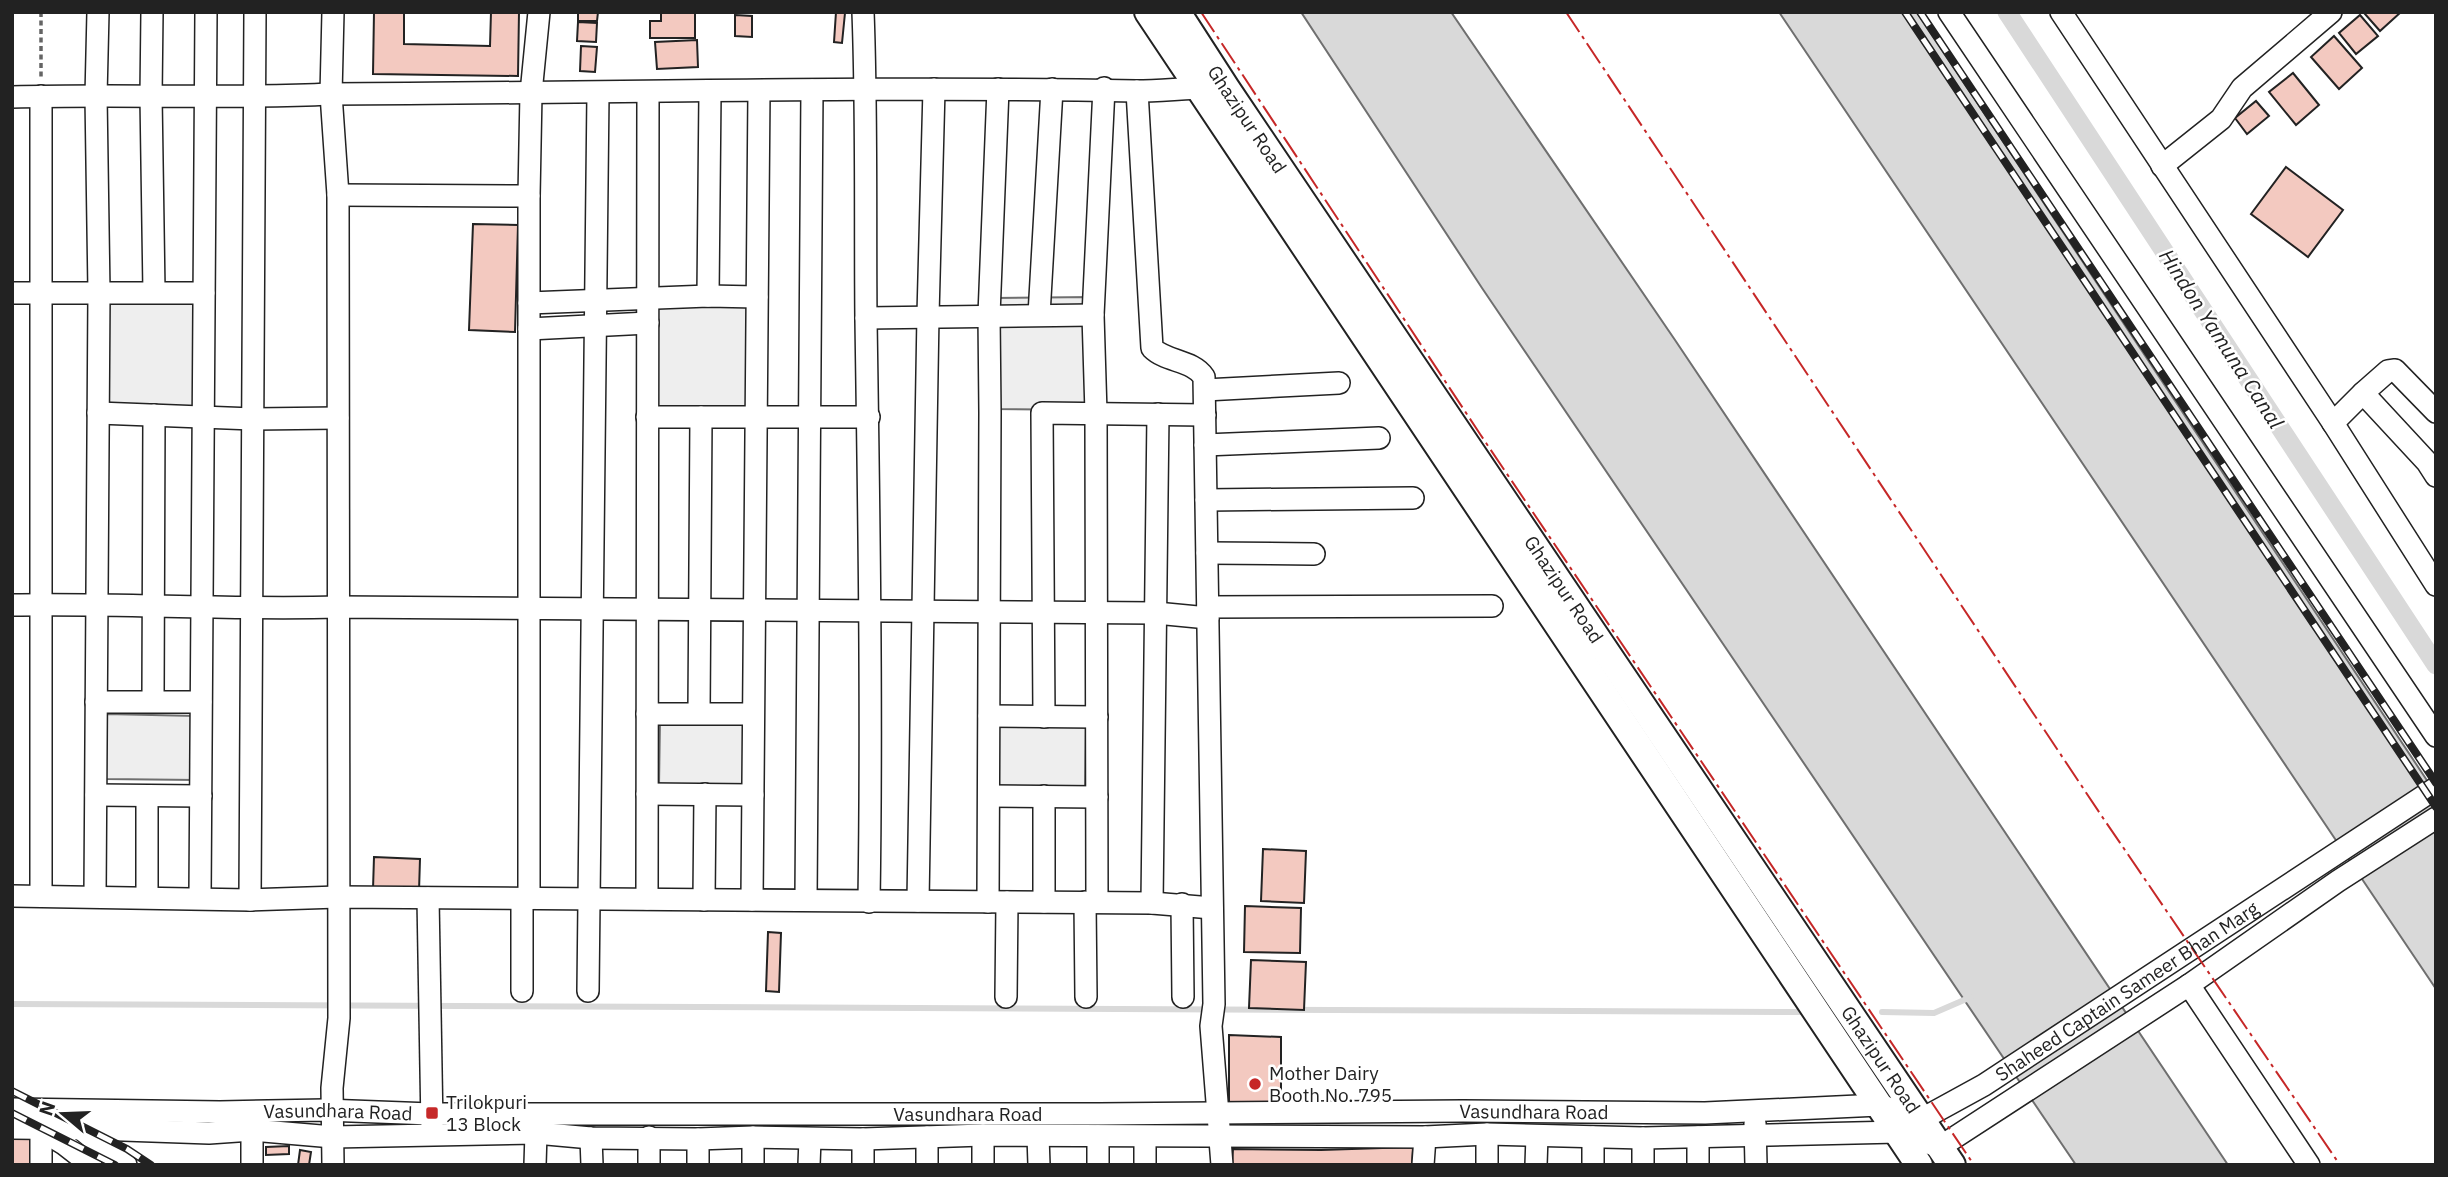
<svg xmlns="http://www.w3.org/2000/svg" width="2448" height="1177" font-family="'IBM Plex Sans',sans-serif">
	<rect width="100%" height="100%" fill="#fff"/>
	<path fill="#eee" stroke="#6f6f6f" stroke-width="2" d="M203,297L202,411L103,409V298Z
		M1093,297L1092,410L993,409L994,298Z
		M758,299L756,413L657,412L658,300Z
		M106,714L197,716L196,780L105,779Z
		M660,720L750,722L749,786L659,785Z
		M995,722L1086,723L1085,788L994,787Z"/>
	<path fill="#d9d9d9" stroke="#6f6f6f" stroke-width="2" d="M1301,12H1451L1675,340L2228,1165H2076L1482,288Z
		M1779,12H1917L2436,794V989Z"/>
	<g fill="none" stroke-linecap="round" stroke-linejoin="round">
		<path stroke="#d9d9d9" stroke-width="6" d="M12,1004L1801,1012
			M1882,1012L1934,1013L1971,997"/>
		<path stroke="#d9d9d9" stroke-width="19" d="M2007,12L2436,665"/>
	</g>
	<path fill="#f3c9c0" stroke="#222" stroke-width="2" d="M374,12H404V44L490,46L491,12H519L518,76L373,74Z
		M578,12H598L597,21H578Z
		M661,12H695V38H650V21H661Z
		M836,12L845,13L842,43L834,42Z
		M2367,12H2401L2380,31L2365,14Z
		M735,15L752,16V37L735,36Z
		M2360,15L2378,36L2356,54L2339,33Z
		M578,22L597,23L596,42L577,41Z
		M2334,36L2362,68L2339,89L2311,57Z
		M697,40L698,67L657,69L655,42Z
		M581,46L597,47L595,72L580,71Z
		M2293,73L2319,105L2296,125L2269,92Z
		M2256,101L2269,116L2247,134L2235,118Z
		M2286,167L2343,210L2308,257L2251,214Z
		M473,224L518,225L515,332L469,330Z
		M1263,849L1306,851L1304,903L1261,901Z
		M374,857L420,859L419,891L373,889Z
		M1245,906L1301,908L1300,953L1244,952Z
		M768,932L781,933L779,992L766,991Z
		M1251,960L1306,962L1304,1010L1249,1008Z
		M1229,1035L1281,1037V1101L1229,1105Z
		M38,1135V1165H12V1136Z
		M289,1146V1154L266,1155V1147Z
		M1413,1147L1412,1165H1232L1233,1149L1321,1150Z
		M300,1150L311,1152L309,1165H298Z"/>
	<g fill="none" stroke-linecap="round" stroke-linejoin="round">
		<defs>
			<g id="minor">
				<path d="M152,12L151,96L154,292"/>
				<path d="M863,12C867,115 865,217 866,320C869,514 872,708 869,902"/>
				<path d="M1949,12L2436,736"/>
				<path d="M2061,12L2333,423L2436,585"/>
				<path d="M1137,91L1152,348C1166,362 1193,360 1204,377L1214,1004L1211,1026L1222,1165"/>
				<path d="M41,96V896"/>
				<path d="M12,97C118,94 225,99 331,94C599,93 868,86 1136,91C1161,91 1186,88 1210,88"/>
				<path d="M2162,166L2221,119L2242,88L2331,12"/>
				<path d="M338,195L529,196"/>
				<path d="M12,293H204"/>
				<path d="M708,296L710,92"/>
				<path d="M529,303L708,296L757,297"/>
				<path d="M1039,315L1052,89"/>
				<path d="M866,318L1093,315"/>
				<path d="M529,329L648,323"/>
				<path d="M1205,390L1339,383"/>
				<path d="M2436,412L2395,370L2388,371L2363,393L2427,462L2436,476"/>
				<path d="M98,413L253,419L338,418"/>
				<path d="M647,417H869"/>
				<path d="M2333,423L2363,393"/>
				<path d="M1205,445L1379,438"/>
				<path d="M1206,500L1413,498"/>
				<path d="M1207,553L1314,554"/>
				<path d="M12,605C121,603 229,610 338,607L1156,613L1208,618"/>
				<path d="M1208,607L1492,606"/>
				<path d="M153,701L154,415"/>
				<path d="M96,702H201"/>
				<path d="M699,713L701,417"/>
				<path d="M647,714H753"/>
				<path d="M989,716L1097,717"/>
				<path d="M1044,717L1042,413L1205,415"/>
				<path d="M647,794L753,795"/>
				<path d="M96,795L201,796"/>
				<path d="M989,796L1097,797"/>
				<path d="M1044,796V902"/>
				<path d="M12,896L250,900L338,897L1152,903L1212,908"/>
				<path d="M95,896L99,292L96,96L98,12"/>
				<path d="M147,897V796"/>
				<path d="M200,897L206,12"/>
				<path d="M428,898L432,1126"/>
				<path d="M529,899V196L531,93L539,12"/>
				<path d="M647,899L648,92"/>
				<path d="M250,900L255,12"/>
				<path d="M704,900L705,794"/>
				<path d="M752,900L759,91"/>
				<path d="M806,900L812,90"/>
				<path d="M918,901L928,315L934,89"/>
				<path d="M988,902L990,413L989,315L998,89"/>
				<path d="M1085,902L1086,997"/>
				<path d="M1097,902L1096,413L1093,315L1104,88"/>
				<path d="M1152,903L1158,414"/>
				<path d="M1182,904L1183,997"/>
				<path d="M2189,985L2309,1165"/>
				<path d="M522,991V898"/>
				<path d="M588,991L598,93"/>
				<path d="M1006,997L1007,902"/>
				<path id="s1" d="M12,1109L220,1112L325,1110L431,1114H1099L1463,1111L1705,1113L1879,1105L1922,1119L1984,1085L2436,788"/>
				<path d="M1755,1123L1756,1165"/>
				<path d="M12,1128L95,1129L209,1133L252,1130L333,1137L536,1133L591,1138L698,1139L753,1137L863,1139L983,1135L1425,1137L1487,1134L1643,1138L1898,1132L1940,1147L2189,985L2338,881L2436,818"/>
				<path d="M81,1129L126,1165"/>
				<path d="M41,1130L64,1144L91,1165"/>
				<path d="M983,1135V1165"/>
				<path d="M1038,1136L1039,1165"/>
				<path d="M1698,1137V1165"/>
				<path d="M591,1138L592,1165"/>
				<path d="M1643,1138V1165"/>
				<path d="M41,1165V1130"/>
				<path d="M252,1165V1130"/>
				<path d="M333,1165L332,1088L339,1018L338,195L331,94L333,12"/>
				<path d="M535,1165L536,1133"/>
				<path d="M649,1165V1137"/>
				<path d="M698,1165V1139"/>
				<path d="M753,1165V1137"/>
				<path d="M809,1165L810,1139"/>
				<path d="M863,1165V1139"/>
				<path d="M927,1165V1137"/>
				<path d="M1098,1165V1136"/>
				<path d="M1145,1165V1137"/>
				<path d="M1423,1165L1425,1137"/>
				<path d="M1487,1165V1134"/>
				<path d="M1536,1165L1537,1136"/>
				<path d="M1593,1165V1137"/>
			</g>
			<g id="major">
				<path d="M1148,12L1919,1165"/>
				<path id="s2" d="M1177,12L1226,88L1952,1165"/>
			</g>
		</defs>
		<use href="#minor" stroke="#222" stroke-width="24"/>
		<use href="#major" stroke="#222" stroke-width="30"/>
		<path stroke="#646464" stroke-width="3.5" stroke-dasharray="5 3.5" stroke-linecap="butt" d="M41,12V77"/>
		<use href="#minor" stroke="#fff" stroke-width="21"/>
		<use href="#major" stroke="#fff" stroke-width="26"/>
		<defs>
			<path id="rail" d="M1905,12L2436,807
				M1920,12L2436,783
				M12,1091L127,1149L151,1165
				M12,1113L115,1165"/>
		</defs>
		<use href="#rail" stroke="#222" stroke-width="8"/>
		<use href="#rail" stroke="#fff" stroke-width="5" stroke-dasharray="16" stroke-linecap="butt"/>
		<path stroke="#c62828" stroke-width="2" stroke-dasharray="24 5 3.5 5" stroke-linecap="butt" d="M1201,12L1480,434L1974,1165
			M1566,12L2101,815L2340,1165"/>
	</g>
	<g fill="#c62828" stroke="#fff" stroke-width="2.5">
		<circle cx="1255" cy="1084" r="7"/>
		<rect x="425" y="1106" width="14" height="14" rx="3.5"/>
	</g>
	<g text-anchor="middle" stroke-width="5" stroke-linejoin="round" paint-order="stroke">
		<g font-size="19" fill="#222" stroke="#fff">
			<text dy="7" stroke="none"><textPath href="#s2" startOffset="128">Ghazipur Road</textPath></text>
			<text dy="7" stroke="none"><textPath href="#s2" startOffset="695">Ghazipur Road</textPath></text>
			<text dy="7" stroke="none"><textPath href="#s1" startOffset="2154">Shaheed Captain Sameer Bhan Marg</textPath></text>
			<text dy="7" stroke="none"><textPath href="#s2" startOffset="1262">Ghazipur Road</textPath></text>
			<text dy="7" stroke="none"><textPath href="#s1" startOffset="1522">Vasundhara Road</textPath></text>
			<text dy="7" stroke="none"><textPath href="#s1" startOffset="326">Vasundhara Road</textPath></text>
			<text dy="7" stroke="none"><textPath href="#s1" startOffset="956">Vasundhara Road</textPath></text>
		</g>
		<g font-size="19" fill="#222" stroke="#fff" text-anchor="start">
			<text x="1269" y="1080">Mother Dairy<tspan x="1269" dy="22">Booth No. 795</tspan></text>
			<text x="446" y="1109">Trilokpuri<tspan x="446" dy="22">13 Block</tspan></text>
		</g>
		<g font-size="21" font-style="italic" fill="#222" stroke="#fff">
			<text transform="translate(2221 339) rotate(57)" y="7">Hindon Yamuna Canal</text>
		</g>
	</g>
	<rect width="2448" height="1177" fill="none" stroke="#222222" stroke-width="28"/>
	<g transform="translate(63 1114) rotate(289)" stroke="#ffffff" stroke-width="5" paint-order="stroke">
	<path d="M0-5L12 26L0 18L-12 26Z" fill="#222222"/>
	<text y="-10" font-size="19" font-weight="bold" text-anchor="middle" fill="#222222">N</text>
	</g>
</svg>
